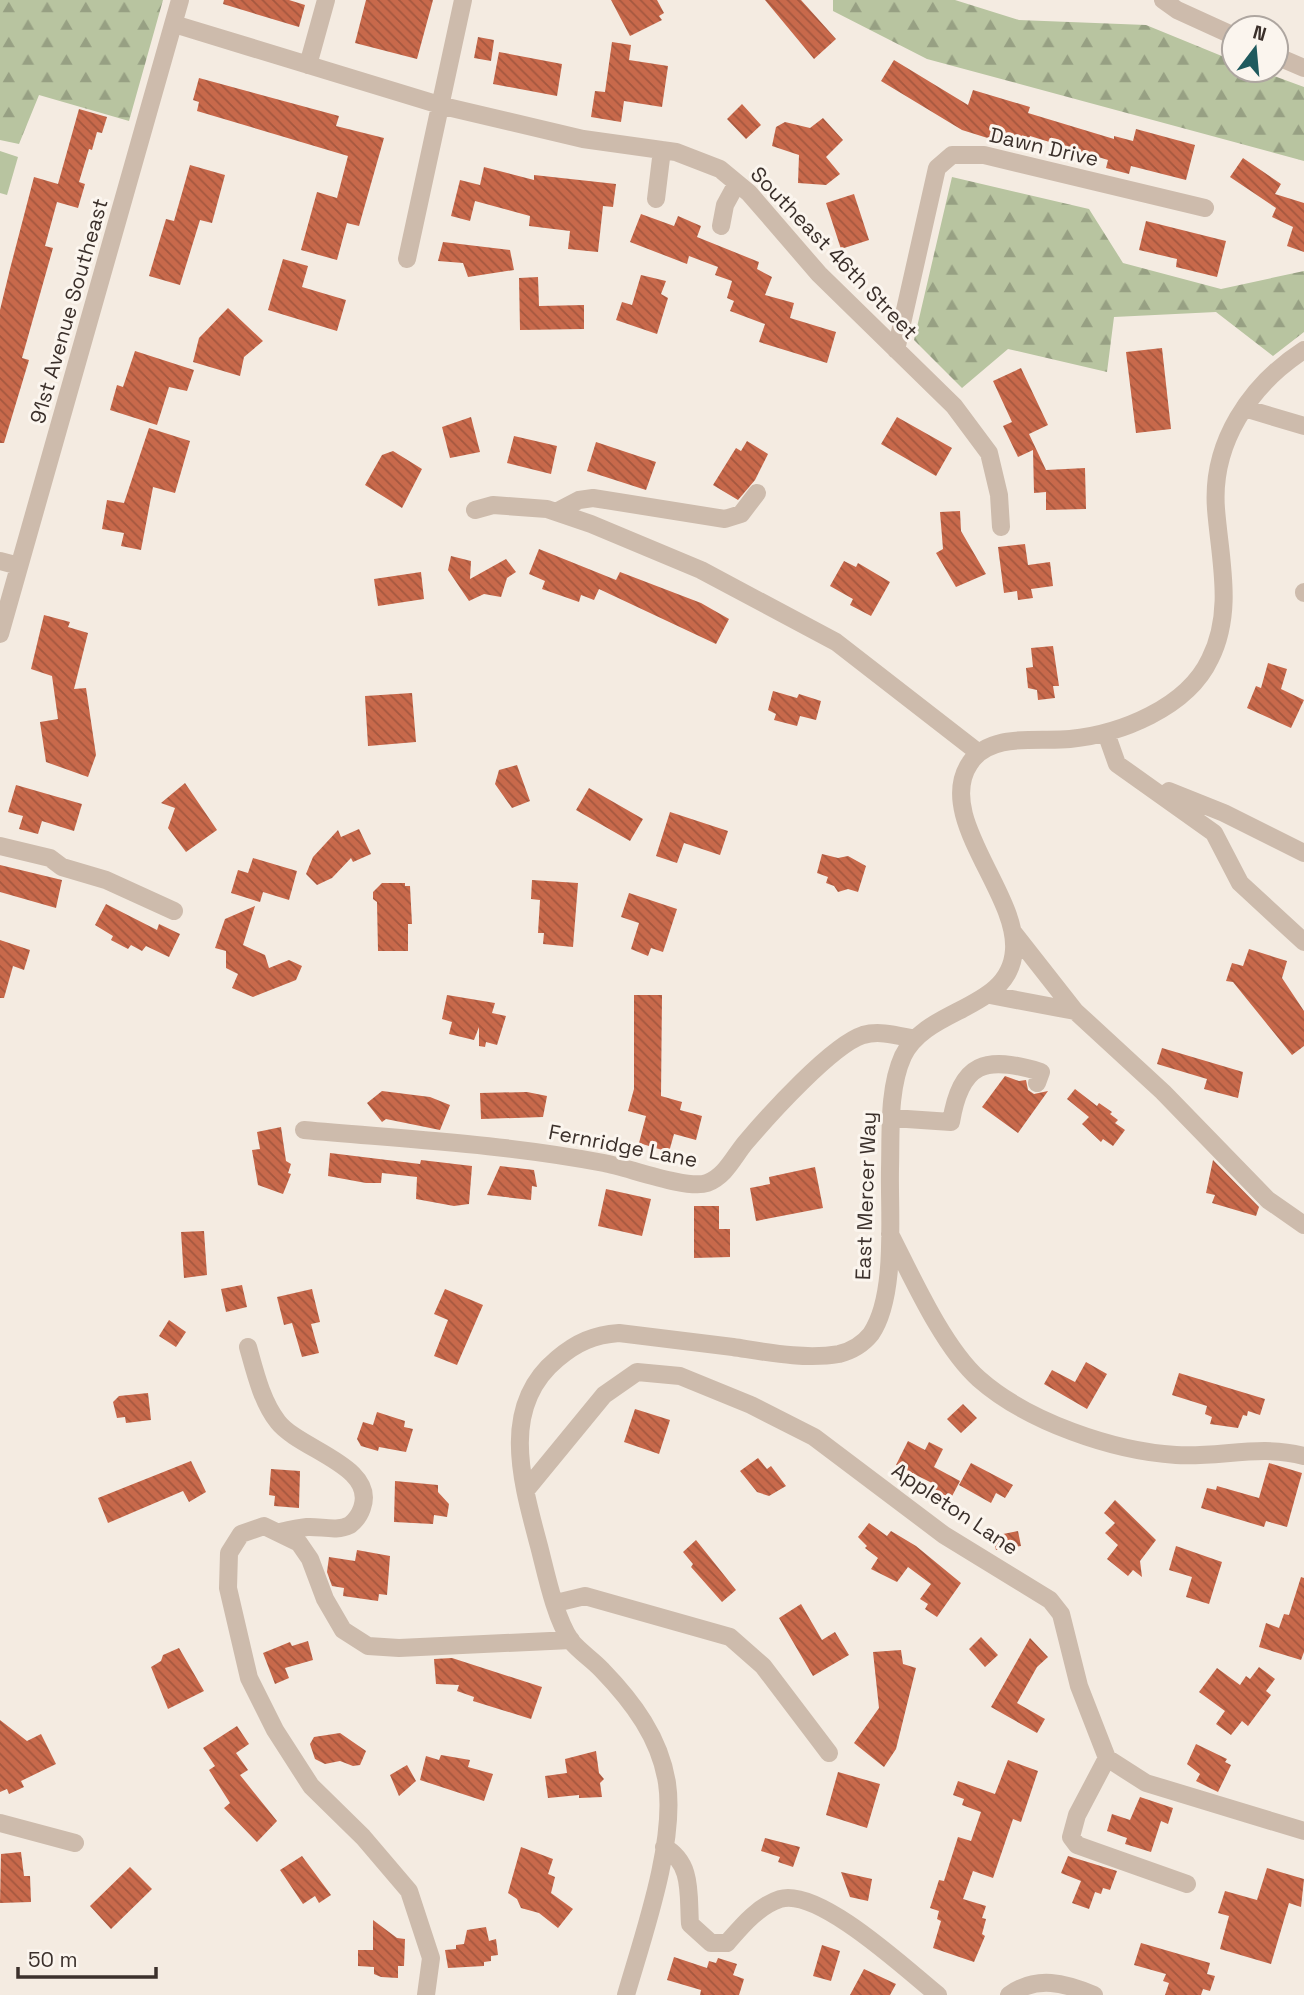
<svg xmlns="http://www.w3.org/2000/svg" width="1304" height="1995" font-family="'Space Grotesk',sans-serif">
	<defs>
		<pattern id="forest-firs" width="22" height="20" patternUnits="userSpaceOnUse" patternTransform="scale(1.75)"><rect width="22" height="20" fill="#b8c4a0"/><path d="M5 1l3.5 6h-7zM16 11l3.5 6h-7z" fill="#97a083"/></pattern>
		<pattern id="building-back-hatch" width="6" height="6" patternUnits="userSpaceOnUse" patternTransform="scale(1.75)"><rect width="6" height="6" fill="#c8694b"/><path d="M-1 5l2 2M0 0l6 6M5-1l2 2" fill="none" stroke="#a4573f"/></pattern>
	</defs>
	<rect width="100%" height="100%" fill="#f4ebe1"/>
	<path fill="#b8c4a0" d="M0,151L18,157L7,195L0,193Z"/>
	<path fill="url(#forest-firs)" d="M0,0H163L129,121L39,95L19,144L0,140Z
		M833,0H955L1019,20L1146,25L1234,61V70H1258L1304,87V161L927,59L833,11Z
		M952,177L1089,209L1123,263L1221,289L1304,271V332L1273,356L1216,312L1114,317L1107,372L1008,349L962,388L914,340Z"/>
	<path fill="url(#building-back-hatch)" d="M224,0H289L305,5L299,27L223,4Z
		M366,0H433L417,59L355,43Z
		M611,0H657L664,13L659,16L662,20L630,36Z
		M765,0H801L836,39L814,59Z
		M478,37L494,40L491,61L474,58Z
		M612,42L631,45L629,60L668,66L662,107L624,101L621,122L591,117L595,91L605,92Z
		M499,52L562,64L557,96L493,84Z
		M894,60L968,105L973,90L1030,107L1028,113L1114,139V136L1133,141L1136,129L1195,145L1186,180L1131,166L1129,174L1106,168L1108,160L1030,136L1026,150L962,130L881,81Z
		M199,78L339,116L336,126L384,138L359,226L347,223L337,260L301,250L317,192L337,198L348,156L197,111L199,102L193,100Z
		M742,104L761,125L746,139L727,119Z
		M79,109L107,117L102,133L97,132L92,150L89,149L79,182L85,184L78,208L57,202L45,246L53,248L22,358L29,360L4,443H0V310L10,269L34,177L58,184Z
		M823,118L843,140L826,157L840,174L826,185L798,183L799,155L772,146L776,127L785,122L810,128Z
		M1243,158L1281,184L1275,194L1304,203V252L1287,246L1293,227L1272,217L1276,208L1230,177Z
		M190,165L225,175L212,223L200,220L180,285L149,276L166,219L174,221Z
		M484,167L534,180V175L616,184L613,207L603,206L598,252L568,249L570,231L529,226L530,216L475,201L470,221L451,216L460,180L480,185Z
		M854,194L869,240L841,249L826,203Z
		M641,214L674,226L678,216L701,226L697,237L759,262L757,269L772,277L765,295L794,303L790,318L836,332L827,363L759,342L765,324L730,311L734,301L727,298L732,281L715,275L718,267L689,256L687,264L630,242Z
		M1146,221L1226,241L1217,277L1176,267L1177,259L1139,250Z
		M443,242L510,250L514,270L468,277L463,263L438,261Z
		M283,259L308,266L302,287L346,300L337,331L268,310Z
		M641,275L666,281L661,294L668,298L657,334L616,320L622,302L632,305Z
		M538,277L539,306L584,305V329L520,330L519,278Z
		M228,308L263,341L244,357L240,376L193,362L199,338Z
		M1162,348L1171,429L1136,433L1126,352Z
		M135,351L194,370L187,391L169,387L157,425L110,410L117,385L123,387Z
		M1021,368L1048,425L1029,434L1046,470L1085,468L1086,509L1046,510V492L1034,493L1033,450L1018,457L1003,426L1012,422L993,381Z
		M471,417L480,452L450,458L442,427Z
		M897,417L952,448L936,476L881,444Z
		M149,428L190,441L175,493L153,487L141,550L121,546L124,533L102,529L107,500L124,503Z
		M514,436L557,446L551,474L507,463Z
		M747,441L768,454L755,480L738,500L713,485L736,448L741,451Z
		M596,442L656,462L646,490L587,471Z
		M393,451L422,469L402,508L365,485L382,455Z
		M960,511L961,531L986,574L956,587L936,553L943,549L940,512Z
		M1025,544L1028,565L1050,562L1053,586L1031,589L1033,598L1018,600L1017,591L1004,593L998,547Z
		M539,549L616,580L620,572L701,603L729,619L716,644L599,589L594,600L581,595L579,602L542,589L545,581L529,574Z
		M451,556L471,561L470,579L506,559L516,572L507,578L501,597L484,594L469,601L448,570Z
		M844,561L856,567L858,563L890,582L871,616L850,605L853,599L830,586Z
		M421,572L424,599L378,606L374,579Z
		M44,615L70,622L68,627L88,633L74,689L86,688L96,755L88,777L46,762L40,722L58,719L52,676L31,669Z
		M1053,646L1059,686H1053L1055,698L1038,700L1037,690L1028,688L1026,668L1033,667L1031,648Z
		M1268,663L1287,669L1281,689L1304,700L1291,728L1247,708L1256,686L1261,688Z
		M773,691L797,698L799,694L821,701L816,720L800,716L797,726L774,720L776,714L768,710Z
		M412,693L416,742L368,746L365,696Z
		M517,765L530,801L512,808L495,784L499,770Z
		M185,783L217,830L186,852L168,828L175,808L161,803Z
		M16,785L82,804L74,831L42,821L38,834L19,829L23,816L8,812Z
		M589,788L643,819L630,841L576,810Z
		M670,812L728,831L720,855L684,843L677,863L656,856Z
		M359,829L371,854L353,862L351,858L332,878L317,885L306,874L313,857L338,830L341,837Z
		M822,854L838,858L848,856L866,866L858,892L848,889L838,892L834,886L826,883L828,877L817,873Z
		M253,858L297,871L289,900L263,892L260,902L231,893L238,870L248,873Z
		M0,865L62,880L56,908L0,892Z
		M532,880L578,883L573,947L543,944L544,933H538L540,900L531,899Z
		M382,883H405V886H410L412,924H408V951H378L377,902L373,899V892Z
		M629,893L677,909L663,952L651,948L648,956L631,949L639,923L621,917Z
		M106,904L157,930L159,924L180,934L169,957L146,946L142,951L131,945L128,949L111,940L113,936L95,925Z
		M255,906L243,945L265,955L269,968L289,960L302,966L296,980L253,997L232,988L238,974L226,968V951L215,948L225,919Z
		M0,940L30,950L24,970L13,966L4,998H0Z
		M1249,949L1287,961L1282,978L1304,1011V1046L1292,1055L1233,982L1226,981L1232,963L1243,966Z
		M447,995L495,1003L492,1013L506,1016L497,1045L486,1042L485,1047L479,1046V1027L474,1040L449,1034L452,1022L442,1019Z
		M634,995H662L661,1096L682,1102L680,1110L702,1116L696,1140L674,1134L669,1152L639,1143L646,1116L628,1111L634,1089Z
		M1162,1048L1243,1072L1238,1098L1204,1089L1207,1079L1157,1064Z
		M1005,1076L1019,1081L1026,1080L1028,1090L1034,1094L1048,1091L1018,1133L982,1107Z
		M1075,1089L1097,1106L1099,1103L1112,1112L1110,1114L1118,1120L1115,1123L1125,1130L1113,1146L1103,1139L1101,1142L1082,1124L1089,1117L1067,1099Z
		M382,1091L430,1097L450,1105L440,1130L386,1119L382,1122L367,1103Z
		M527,1092L547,1096L543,1117L481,1119L480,1093Z
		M281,1127L286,1161L291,1164L288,1173L291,1174L283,1194L258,1185L252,1150L260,1149L257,1132Z
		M330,1153L420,1164L421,1160L472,1166L469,1204L454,1206L416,1199L417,1177L382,1173L381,1183H366L328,1176Z
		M1213,1160L1259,1207L1256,1216L1212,1203L1215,1195L1206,1193Z
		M500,1166L534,1170L537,1187L532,1186L531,1200L487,1195Z
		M815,1167L823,1208L756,1221L750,1188L770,1184L769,1177Z
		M606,1189L651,1199L642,1236L598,1226Z
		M694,1206H719V1229H730V1257L694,1258Z
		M204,1231L207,1275L184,1278L181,1232Z
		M242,1285L247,1307L226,1312L221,1289Z
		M312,1289L320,1322L311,1324L319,1353L302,1357L292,1323L284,1325L277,1297Z
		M445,1289L483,1305L457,1365L434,1356L448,1320L434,1314Z
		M169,1320L186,1332L176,1347L159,1336Z
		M1086,1362L1107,1374L1087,1409L1044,1384L1052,1370L1075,1382Z
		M1179,1373L1265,1399L1260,1415L1248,1411L1247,1416L1243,1415L1238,1428L1210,1424L1212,1417L1205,1414L1207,1406L1172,1395Z
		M148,1393L151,1420L126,1423L125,1417L117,1418L113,1402L119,1396Z
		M963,1404L977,1418L961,1433L947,1419Z
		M635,1409L670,1420L659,1454L624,1442Z
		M377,1412L405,1421L404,1427L413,1429L406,1452L379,1447L378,1451L361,1446L357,1439L363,1422L373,1425Z
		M908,1441L925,1450L929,1442L943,1449L934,1467L960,1481L950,1500L931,1489L934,1484L896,1465Z
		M758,1458L767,1469L771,1466L786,1486L769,1496L757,1492L740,1471Z
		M191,1461L206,1492L189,1502L183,1491L108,1523L98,1498Z
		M971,1463L1013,1485L1005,1498L996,1493L991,1503L959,1485Z
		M1269,1463L1302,1473L1287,1527L1266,1521L1264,1527L1201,1508L1207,1488L1216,1490L1217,1486L1259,1498Z
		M271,1469L300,1471L299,1508L274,1506L275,1496L269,1495Z
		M395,1481L438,1485V1492L449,1504L447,1517L434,1515L433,1524L394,1522Z
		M1115,1500L1156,1540L1140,1561L1142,1577L1133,1570L1128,1576L1107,1559L1118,1545L1105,1533L1115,1523L1104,1513Z
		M869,1523L887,1536L891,1531L916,1546L961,1583L937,1617L925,1609L928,1604L920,1599L931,1584L908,1567L897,1582L871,1569L878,1558L865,1548L867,1546L858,1537Z
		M1018,1531L1021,1546L996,1550L993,1536Z
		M696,1540L736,1590L722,1602L691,1567L693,1564L683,1552Z
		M1176,1546L1222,1562L1209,1604L1186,1597L1192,1577L1169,1570Z
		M357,1550L390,1556L387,1595L379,1594L378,1601L343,1596L344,1588L332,1586L327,1572L329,1557L355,1561Z
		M1301,1577L1304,1578V1652L1301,1660L1259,1647L1266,1623L1279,1628L1284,1614L1289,1615Z
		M801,1604L822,1640L835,1632L849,1655L813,1676L779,1618Z
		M981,1637L998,1655L985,1667L969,1649Z
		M1030,1638L1048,1657L1037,1667L1017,1703L1045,1719L1037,1733L991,1707Z
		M308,1641L313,1660L285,1668L289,1678L275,1684L263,1653L290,1642L292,1646Z
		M179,1648L204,1691L168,1709L151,1667L161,1661L163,1655Z
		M901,1650L903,1664L916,1668L896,1749L884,1767L854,1743L879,1708L873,1652Z
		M452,1658L542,1687L531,1719L473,1701L474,1697L457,1691L459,1685L436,1684L434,1659Z
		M1259,1667L1275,1679L1266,1691L1271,1695L1248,1726L1242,1721L1231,1735L1216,1724L1225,1711L1199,1692L1217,1668L1240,1685L1246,1676L1250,1679Z
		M0,1720L27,1741L41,1734L56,1764L21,1781L24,1787L9,1794L7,1789L0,1792Z
		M237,1726L249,1744L236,1753L248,1770L240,1775L277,1821L257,1842L224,1808L230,1803L209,1770L215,1766L203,1748Z
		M340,1733L366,1751L360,1765L353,1766L340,1761L325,1764L315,1759L310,1744L314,1737Z
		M1196,1744L1227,1759L1225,1762L1231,1765L1218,1792L1196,1781L1200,1774L1187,1764Z
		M596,1751L599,1773L604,1779L600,1783L602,1797L579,1798V1795L548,1798L545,1776L567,1773L565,1759Z
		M441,1755L470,1760L468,1767L493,1774L484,1801L420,1780L426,1756L439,1760Z
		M1008,1760L1038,1771L1021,1822L1013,1819L993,1878L973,1871L963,1899L986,1906L982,1918L986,1919L982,1934L985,1936L974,1962L933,1948L941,1921L937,1919L939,1911L930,1908L939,1880L944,1881L958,1837L971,1841L981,1812L962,1805L964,1799L953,1795L958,1781L995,1794Z
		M407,1765L416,1781L399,1796L390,1775Z
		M838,1772L880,1784L867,1828L826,1815Z
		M1140,1797L1173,1808L1168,1824L1161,1821L1151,1852L1125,1844L1127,1838L1107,1831L1112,1814L1130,1820Z
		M765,1838L800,1847L793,1867L778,1862L780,1857L761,1851Z
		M521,1847L553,1859L548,1874L555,1877L551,1893L573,1909L558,1928L539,1913L521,1908L517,1899L508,1893Z
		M21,1852L24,1876H30L31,1902L0,1903L1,1854Z
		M302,1856L331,1895L319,1903L315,1896L303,1904L280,1870Z
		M1068,1856L1117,1871L1110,1890L1103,1888L1101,1894L1095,1892L1089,1909L1072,1903L1081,1881L1061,1873Z
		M130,1867L152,1889L111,1929L90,1906Z
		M1267,1868L1304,1879L1301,1907L1289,1903L1271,1964L1220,1949L1229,1916L1218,1913L1225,1891L1257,1900Z
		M841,1872L872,1879L868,1901L850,1897Z
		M373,1920L397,1938L405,1939L404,1966H398V1978L381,1977L374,1974V1967L358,1966V1950H373Z
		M486,1927L489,1941L496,1939L498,1955L491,1956V1961L484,1962V1966L448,1968L445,1950L456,1949V1945L464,1944L467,1930Z
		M1141,1943L1210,1963L1207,1974L1215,1976L1210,1991L1203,1989L1201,1995H1165L1169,1983L1163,1981L1166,1974L1134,1965Z
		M822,1945L840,1951L831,1981L813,1976Z
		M674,1957L707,1968L709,1961L716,1963L718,1958L737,1964L733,1975L744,1979L739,1995H700L701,1990L667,1980Z
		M864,1969L896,1984L890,1995H850Z"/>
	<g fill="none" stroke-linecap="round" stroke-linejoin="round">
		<path stroke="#cdbbac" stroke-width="18" d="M1163,0L1177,10L1234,36
			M174,24L443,106L583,139L676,152L720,169L749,193L819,274L954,406L989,453L999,495L1001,527
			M1276,56L1304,68
			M308,65L326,0
			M656,199L662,150
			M721,226L725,205L737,183
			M407,259L463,0
			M896,350L937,168L952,155H984L1205,208
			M1244,408L1304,426
			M475,510L493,505L547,509L591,524L701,570L836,642L979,753
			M556,512L579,500L593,498L725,519L741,514L757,493
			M0,561L19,566
			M1304,592V593
			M0,634L180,0
			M1106,733L1117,764L1214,833L1240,883L1304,942
			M1169,791L1224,813L1304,853
			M0,846L50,858L62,867L106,880L174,911
			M990,995L1075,1011L1013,932
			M1075,1011L1163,1092L1268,1200L1304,1225
			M892,1118L951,1122C961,1062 985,1055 1041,1072L1037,1083
			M304,1130C403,1139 505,1144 604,1163C627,1167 687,1190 707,1183C726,1176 734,1156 746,1142C769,1115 832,1045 863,1035C880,1030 899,1036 915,1039
			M890,1234C912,1277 943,1347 979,1379C1028,1422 1113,1451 1176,1455C1219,1458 1261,1444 1304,1456
			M248,1347C255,1372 262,1402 278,1422C300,1450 377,1466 362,1508C360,1514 355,1521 350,1525C336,1532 321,1526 307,1527C298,1528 289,1530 280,1532
			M526,1490L604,1395L637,1372L680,1376L751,1405L814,1437L944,1535L1050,1600L1061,1614L1079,1686L1107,1758L1146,1783L1304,1831
			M556,1603L585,1596L730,1637L763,1666L829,1753
			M1107,1758L1077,1815L1071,1837L1077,1845L1187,1884
			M0,1823L75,1843
			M664,1847C693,1863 688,1894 690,1924L711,1943H727C741,1927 758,1906 780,1899C819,1887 908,1971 938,1995
			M426,1995L431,1958L409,1891L363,1837L311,1786L275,1730L249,1678L228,1588L229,1553L241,1534L264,1526L299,1543L310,1559L325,1599L343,1630L368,1646L399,1648L571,1640
			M626,1995C643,1936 676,1843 667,1783C660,1738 633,1702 602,1670C593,1660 580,1652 571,1641C555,1618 546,1573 539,1546C522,1482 499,1407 557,1359C577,1342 594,1335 619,1333C657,1338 695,1342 733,1347C766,1352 805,1360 839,1354C851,1351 863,1344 871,1334C897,1296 889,1215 890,1169C891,1133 888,1089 903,1056C927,1006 1010,1011 1014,950C1018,893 934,816 970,763C990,732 1038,742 1070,739C1120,734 1187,708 1210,659C1234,611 1220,560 1216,509C1211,443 1250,385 1304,350
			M1009,1995C1037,1975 1065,1983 1094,1995"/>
	</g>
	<g text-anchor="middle" stroke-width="6" stroke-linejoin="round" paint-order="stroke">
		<g font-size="21" fill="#3b302b" stroke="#fbf5ee">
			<text transform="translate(1044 147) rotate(13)" y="7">Dawn Drive</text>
			<text transform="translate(834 253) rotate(46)" y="7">Southeast 46th Street</text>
			<text transform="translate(69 311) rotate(-74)" y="7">91st Avenue Southeast</text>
			<text transform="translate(623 1146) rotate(11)" y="7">Fernridge Lane</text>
			<text transform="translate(866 1196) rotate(-88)" y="7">East Mercer Way</text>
			<text transform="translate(955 1509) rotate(34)" y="7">Appleton Lane</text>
		</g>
	</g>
	<g transform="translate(1255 49) rotate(16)"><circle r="33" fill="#fbf5ee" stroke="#aea6a0" stroke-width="2"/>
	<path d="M0-5L12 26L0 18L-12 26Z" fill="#1f5a5e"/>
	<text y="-10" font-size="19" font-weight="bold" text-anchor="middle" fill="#3b302b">N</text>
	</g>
	<path d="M18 1967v10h138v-10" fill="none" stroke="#3b302b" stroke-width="3.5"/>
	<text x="28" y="1967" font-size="21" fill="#3b302b" stroke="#fbf5ee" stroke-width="5" paint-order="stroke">50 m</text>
</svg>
